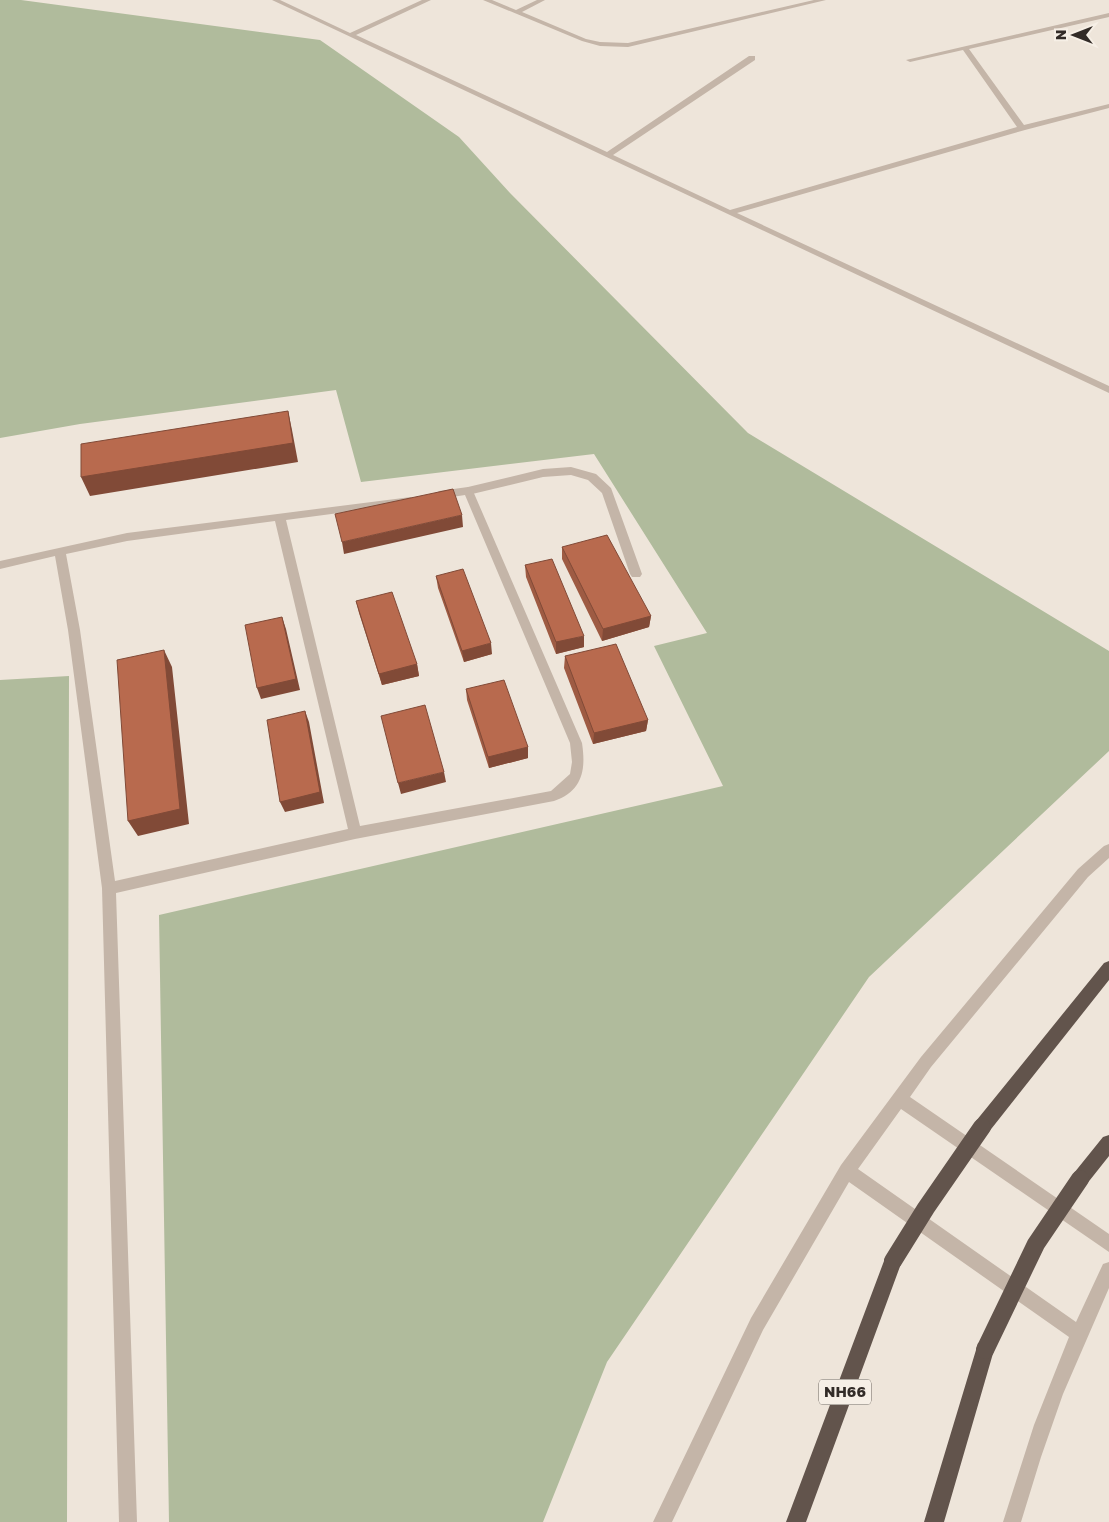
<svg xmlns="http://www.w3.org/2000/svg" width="1109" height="1522" font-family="'Golos Text',sans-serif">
	<rect width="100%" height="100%" fill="#eee5da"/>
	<path fill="#b0bb9c" d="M0,0H21L320,40L459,137L510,193L748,433L1109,651V751L869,977L607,1362L543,1522H169L159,915L723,786L654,646L707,633L594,454L361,482L336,390L80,424L0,438Z
		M69,676L67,1522H0V680Z"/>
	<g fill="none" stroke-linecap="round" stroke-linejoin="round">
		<path fill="#c4b5a8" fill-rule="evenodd" d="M272,0H280L350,33L422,0H431L356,35L607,152L749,56H755V60L613,155L730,210L1017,127L963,50L910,62L906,60L1109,13V17L969,49L1024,125L1109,104V108L1025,130L737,213L1109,386V393Z
			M483,0H492L516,10L537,0H545L522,12L586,39L600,42L628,43L814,0H826L628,47L600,46L582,41Z
			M571,467L596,474L611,488L642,574L640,577H632L630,574L602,493L588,480L571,475L543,477L468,495L463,491L468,487L543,469Z"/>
		<path fill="#c4b5a8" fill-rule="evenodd" d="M468,487L473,491L582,743C586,769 583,791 554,801L355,839L116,893L137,1522H119L102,888L68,630L55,556L0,569V561L127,533L411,497L412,500L407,504L286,520L360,826L551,791L570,774L572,762L570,743L465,495L439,499L434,495L439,491ZM275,521L348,829L115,881L80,630L66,554L127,541Z"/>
		<path fill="#c4b5a8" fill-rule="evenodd" d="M1109,844V858L1088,877L931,1067L910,1097L1109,1234V1252L901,1109L858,1169L1076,1322L1103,1264L1109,1262V1288L1063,1394L1041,1457L1021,1522H1003L1034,1425L1069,1337L849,1182L763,1330L672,1522H653L751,1318L841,1165L921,1057L1078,869L1104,846Z"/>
		<path fill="#62544c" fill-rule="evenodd" d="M1109,961V980L988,1133L982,1135L976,1133L974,1127L976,1121L1104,963Z
			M1109,1135V1156L1086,1185L1080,1188L1074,1185L1071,1179L1074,1173L1103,1137Z
			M893,1252L899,1255L902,1261L806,1522H786L884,1261L887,1255Z
			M985,1341L992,1343L994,1350L944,1522H924L976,1350L978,1343Z"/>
		<path stroke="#62544c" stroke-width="18" d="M893,1261L926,1208L982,1127
			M985,1350L1036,1244L1080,1179"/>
	</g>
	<path fill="#9e5b43" d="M562,547L651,616L649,627L602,641L562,559Z
		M525,565L584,647L556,654L526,577Z
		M436,576L492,654L464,662L438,588Z
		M356,601L417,664L419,676L382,685L359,613Z
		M565,656L648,720L646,731L593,744L564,668Z
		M466,689L528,747V758L489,768L467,700Z"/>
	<path fill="#814a37" d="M288,411L292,430L298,462L90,496L81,477Z
		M462,515L463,527L344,554L342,542Z
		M651,616L649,627L602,641L603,629Z
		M282,617L286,629L300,690L261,699L257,688Z
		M584,636V647L556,654V642Z
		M491,643L492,654L464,662L462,651Z
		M164,650L172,667L189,824L138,836L128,821Z
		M417,664L419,676L382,685L379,674Z
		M305,711L309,722L324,803L285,812L280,802Z
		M648,720L646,731L593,744L594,733Z
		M528,747V758L489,768L488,757Z
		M444,772L446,782L401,794L398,783Z"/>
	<path fill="#b86a4e" stroke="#814a37" d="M288,411L293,443L81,477V444Z
		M453,489L462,515L342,542L335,514Z
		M607,535L651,616L603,629L562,547Z
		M552,559L584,636L556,642L525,565Z
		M463,569L491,643L462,651L436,576Z
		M392,592L417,664L379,674L356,601Z
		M282,617L296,679L257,688L245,625Z
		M616,644L648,720L594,733L565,656Z
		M164,650L180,809L128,821L117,660Z
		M504,680L528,747L488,757L466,689Z
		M425,705L444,772L398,783L381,716Z
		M305,711L320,792L280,802L267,720Z"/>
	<g text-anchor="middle" stroke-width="4" stroke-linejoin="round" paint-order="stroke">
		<rect fill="#f6efe6" stroke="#6d6660" stroke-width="1" x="819" y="1379.5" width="52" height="25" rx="4"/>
		<g font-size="15" font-weight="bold" fill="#322b27">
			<text x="845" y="1397">NH66</text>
		</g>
	</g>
	<g transform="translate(1074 35) rotate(270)" stroke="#f6efe6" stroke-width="4" paint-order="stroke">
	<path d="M0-4L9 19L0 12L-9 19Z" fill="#322b27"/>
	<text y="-8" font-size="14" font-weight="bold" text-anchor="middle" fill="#322b27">N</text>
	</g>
</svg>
